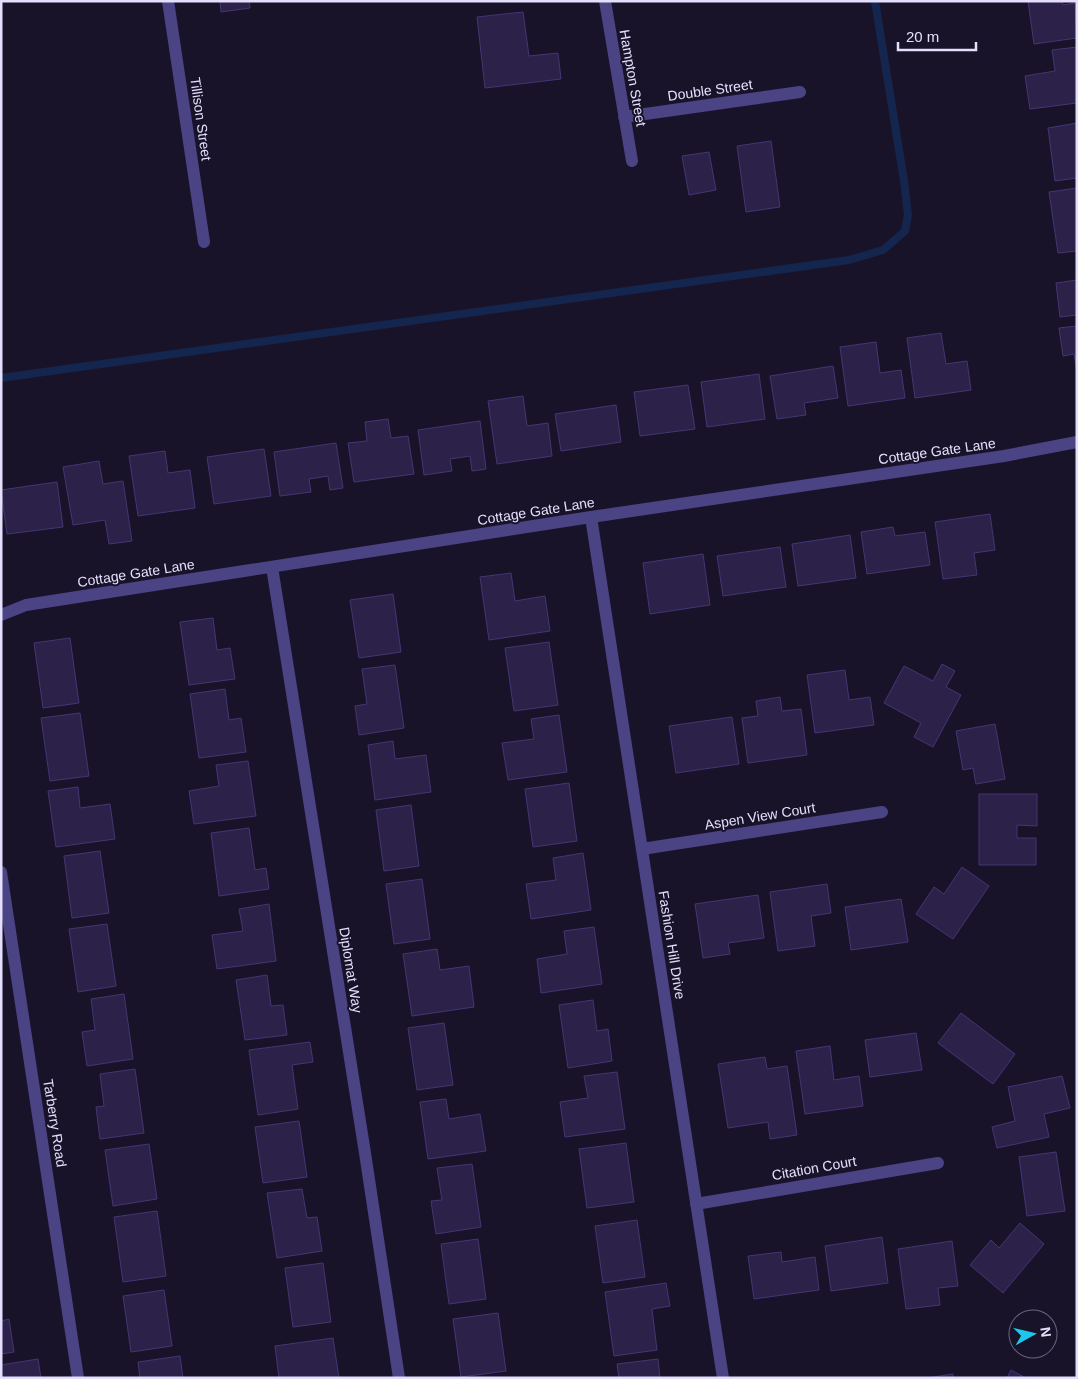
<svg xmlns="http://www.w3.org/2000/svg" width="1078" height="1379" font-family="Arial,sans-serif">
	<rect width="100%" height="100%" fill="#19132a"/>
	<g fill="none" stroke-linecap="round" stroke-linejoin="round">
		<path stroke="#14264d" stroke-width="8" d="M1,378L849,260L883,250L905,231L908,215L904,181L875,1"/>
	</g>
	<path fill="#2c2149" stroke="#463573" d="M220,1H249L250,8L221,12Z
		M1028,1H1062L1063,5L1075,3L1077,38L1034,44Z
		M523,12L529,56L558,53L561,79L485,88L477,17Z
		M1077,47V103L1030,109L1025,76L1055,71L1052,50Z
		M1077,123V178L1055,181L1048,128Z
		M771,141L780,207L746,212L737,146Z
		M709,152L716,190L689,195L682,156Z
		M1077,188V251L1058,253L1049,192Z
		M1077,280V315L1060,317L1056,283Z
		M1077,326V371L1074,354L1063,356L1059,328Z
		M941,333L946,364L967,361L971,390L915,398L907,338Z
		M876,342L880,373L901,370L905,398L848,406L840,347Z
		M833,366L838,398L804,403L806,415L777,419L770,376Z
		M759,374L765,419L707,427L701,382Z
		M688,385L695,429L640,436L634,392Z
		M523,396L527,426L548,423L552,456L497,464L488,401Z
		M616,405L621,442L561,451L555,414Z
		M388,419L391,438L408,436L414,474L354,482L348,443L367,441L365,422Z
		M480,421L486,469L472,471L470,456L450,459L452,471L424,475L418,430Z
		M336,443L343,488L330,490L328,476L309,479L311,492L280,496L274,452Z
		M264,449L271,496L214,504L207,457Z
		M165,451L168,473L190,470L195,508L138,516L129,456Z
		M99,461L103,484L123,481L132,541L109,544L105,520L73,525L63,467Z
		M57,482L63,527L7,534L1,490Z
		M990,514L995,550L974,553L977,575L943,579L935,522Z
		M893,527L895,536L925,532L930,565L867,574L861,532Z
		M850,535L856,578L798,586L792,544Z
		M780,547L786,587L723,596L717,556Z
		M703,554L710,605L650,614L643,563Z
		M511,573L515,601L545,596L550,631L489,640L480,577Z
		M393,594L401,652L359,658L350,600Z
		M213,618L217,650L230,648L235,679L189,685L180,622Z
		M70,638L79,703L43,708L34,643Z
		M549,642L558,705L514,711L505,648Z
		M942,664L955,671L946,687L961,695L933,747L914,737L921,723L884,703L904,666L933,681Z
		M395,665L404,728L359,735L355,706L367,704L362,669Z
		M845,670L849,700L870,697L874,725L815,733L807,675Z
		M225,689L229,720L241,718L246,752L199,758L190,694Z
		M780,697L782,711L801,709L807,755L748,763L742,718L758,716L756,701Z
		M80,713L89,776L50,781L41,718Z
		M559,715L567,772L508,780L502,743L534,739L531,719Z
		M732,717L739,764L676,773L669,726Z
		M995,724L1005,779L976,784L973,768L963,770L956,731Z
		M393,741L395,759L426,755L431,792L375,800L368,745Z
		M248,761L256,816L194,824L189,791L219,786L216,765Z
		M569,783L577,841L533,847L525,789Z
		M78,787L80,808L110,804L115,839L56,847L48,791Z
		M979,794H1037V826L1017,825V838H1036V865H979Z
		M411,805L419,866L384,871L376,810Z
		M249,828L255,870L266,868L269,889L219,896L211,833Z
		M100,851L109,913L72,918L64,856Z
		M583,853L591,910L531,919L526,884L556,880L553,858Z
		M962,867L989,886L953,939L916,914L934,887L944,894Z
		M422,879L430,939L394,944L386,884Z
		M827,884L831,913L811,916L815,946L778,951L770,892Z
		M758,895L764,938L728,943L730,954L703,958L695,904Z
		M901,899L908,942L851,950L845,907Z
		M269,904L276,961L217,969L212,935L243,931L239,909Z
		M107,924L116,986L78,992L69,929Z
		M594,927L602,984L541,993L537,959L567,954L564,931Z
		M437,949L440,970L469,966L474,1007L412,1016L403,954Z
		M267,975L271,1006L283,1005L287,1035L245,1040L236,980Z
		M124,994L133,1059L87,1066L82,1032L95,1030L91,999Z
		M593,1000L597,1031L608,1029L612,1061L568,1068L559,1005Z
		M961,1013L1015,1054L993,1084L938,1043Z
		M444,1023L453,1085L417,1090L408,1028Z
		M916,1033L922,1070L870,1077L865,1040Z
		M310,1042L313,1062L292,1065L298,1109L258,1115L249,1050Z
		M830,1046L834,1080L859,1076L863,1106L805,1114L796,1051Z
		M765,1057L767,1069L787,1066L797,1135L770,1139L768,1122L728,1128L718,1064Z
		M135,1069L144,1133L100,1139L96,1107L104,1106L100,1074Z
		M617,1072L625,1129L565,1137L560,1102L588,1098L584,1076Z
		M1062,1076L1070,1108L1044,1114L1049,1137L997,1148L992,1127L1015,1121L1008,1087Z
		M446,1099L449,1119L480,1114L486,1151L428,1159L420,1102Z
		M299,1121L307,1177L263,1183L255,1127Z
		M626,1143L634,1202L587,1208L579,1149Z
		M149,1144L157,1199L113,1206L105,1150Z
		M1056,1152L1065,1211L1027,1216L1019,1157Z
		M472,1164L481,1227L436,1234L431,1201L442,1200L437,1168Z
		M302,1189L307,1218L317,1217L322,1251L277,1258L267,1193Z
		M157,1211L166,1276L123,1282L114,1217Z
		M637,1220L645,1277L603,1283L595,1226Z
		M1020,1223L1044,1244L1003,1293L970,1265L991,1240L999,1248Z
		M882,1237L888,1283L831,1291L825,1246Z
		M478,1239L486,1299L449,1304L441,1244Z
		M952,1241L958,1286L938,1288L940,1305L906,1309L898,1249Z
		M781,1252L782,1262L815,1257L819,1290L754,1299L748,1256Z
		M323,1263L331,1322L293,1327L285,1268Z
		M666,1283L670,1306L652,1309L657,1350L614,1356L605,1292Z
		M164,1290L172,1346L131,1352L123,1296Z
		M498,1313L506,1371L461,1377L453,1319Z
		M9,1319L14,1352L1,1354V1321Z
		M333,1338L339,1378H279L275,1346Z
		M180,1356L183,1378H140L138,1362Z
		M38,1359L41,1378H1V1365Z
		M658,1359L660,1378H619L617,1364Z
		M1011,1370L1026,1378H1007Z
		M953,1374V1378H927Z"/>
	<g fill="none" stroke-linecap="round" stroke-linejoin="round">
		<path stroke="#4a4384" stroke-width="12" d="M168,1L204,242
			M605,1L632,161
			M624,117L800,92
			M591,517L723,1378
			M272,567L365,1153L399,1378
			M1,615L26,605L591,517L1004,456L1077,442
			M642,849L882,812
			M1,872L78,1378
			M696,1204L938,1163"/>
	</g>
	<g text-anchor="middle" stroke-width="4" stroke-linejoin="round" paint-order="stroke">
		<g font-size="14" fill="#e4dffc" stroke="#19132a">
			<text transform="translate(633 78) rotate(80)" y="5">Hampton Street</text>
			<text transform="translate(710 90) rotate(-8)" y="5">Double Street</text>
			<text transform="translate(201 119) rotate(82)" y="5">Tillison Street</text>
			<text transform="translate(937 451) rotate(-8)" y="5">Cottage Gate Lane</text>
			<text transform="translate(536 511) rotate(-9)" y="5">Cottage Gate Lane</text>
			<text transform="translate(136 573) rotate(-9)" y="5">Cottage Gate Lane</text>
			<text transform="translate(760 816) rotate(-9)" y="5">Aspen View Court</text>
			<text transform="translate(672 945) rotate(81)" y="5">Fashion Hill Drive</text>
			<text transform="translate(351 970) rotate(81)" y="5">Diplomat Way</text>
			<text transform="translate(55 1123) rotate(81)" y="5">Tarberry Road</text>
			<text transform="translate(814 1168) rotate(-10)" y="5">Citation Court</text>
		</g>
	</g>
	<rect width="1078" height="1379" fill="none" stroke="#e4dffc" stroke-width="5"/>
	<g transform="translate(1033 1334) rotate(82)"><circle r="24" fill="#19132a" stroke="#6a657e"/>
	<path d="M0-4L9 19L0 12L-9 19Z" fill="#1dc6ea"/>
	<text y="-8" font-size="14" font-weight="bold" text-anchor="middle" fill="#e4dffc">N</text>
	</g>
	<path d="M898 42v8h78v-8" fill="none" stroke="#e4dffc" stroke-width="2.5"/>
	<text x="906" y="42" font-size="15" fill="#e4dffc" stroke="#19132a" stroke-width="4" paint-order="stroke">20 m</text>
</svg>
